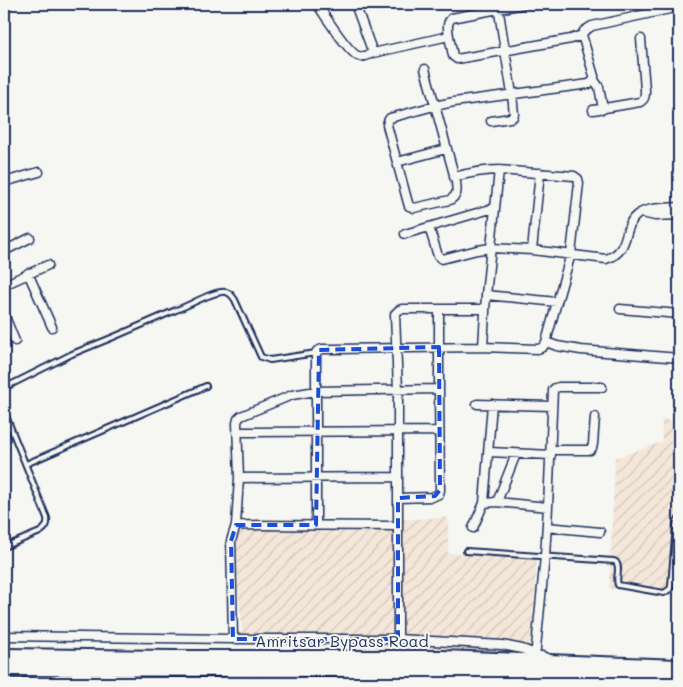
<svg xmlns="http://www.w3.org/2000/svg" width="683" height="687" font-family="Mali,sans-serif">
	<defs>
		<pattern id="industrial-furrows" width="10" height="10" patternUnits="userSpaceOnUse" patternTransform="scale(1.25)"><rect width="10" height="10" fill="#f4e7d9"/><path d="M-1 1l2-2M0 10L10 0M9 11l2-2" fill="none" stroke="#d1c6bd"/></pattern>
	</defs>
	<rect width="100%" height="100%" fill="#f6f6f2"/>
	<filter id="ink" filterUnits="userSpaceOnUse"><feTurbulence type="fractalNoise" baseFrequency=".02" numOctaves="2"/><feDisplacementMap in="SourceGraphic" scale="10" xChannelSelector="R" yChannelSelector="G"/><feConvolveMatrix kernelMatrix="1 2 1 2 8 2 1 2 1" color-interpolation-filters="sRGB"/></filter>
	<g filter="url(#ink)">
		<path fill="url(#industrial-furrows)" d="M662,420L679,421V596L609,588L615,458L662,442Z
			M448,517V553L537,557L531,653L243,644L233,530Z"/>
		<g fill="none" stroke-linecap="round" stroke-linejoin="round">
			<defs>
				<path id="lane" d="M4,388L72,354L116,336L176,310C189,306 214,290 226,292C231,293 233,297 235,300L261,357L270,360L316,353
					M4,411L47,518C48,525 46,528 40,532L4,547
					M26,464L206,386
					M466,551L614,561L616,562C621,568 615,578 618,585L664,593L670,589L671,586L676,525L677,521L679,519"/>
				<path id="street" d="M317,4C323,13 349,53 358,56C363,58 368,55 373,53
					M355,4L373,53L449,36C448,29 446,23 452,18L524,4
					M449,36L453,56L457,59L571,39L582,35
					M425,69L456,182C457,191 458,195 450,200L414,208L409,206L408,203L387,125L388,121L390,118L434,106L454,102L589,84L594,80V76L582,35L584,31L592,26L679,7
					M594,80L599,87L603,109
					M593,110L640,102C645,99 645,96 645,90L641,39
					M491,121L510,118L513,117L514,114L512,94L498,6
					M397,162L446,149
					M454,177C469,173 483,170 499,170L574,176L578,179L579,183L571,254L557,302L546,342L543,347L538,349L483,347L486,295L499,170
					M4,182L39,172
					M642,213L655,216L679,215
					M429,227L438,256L442,259L477,250L491,248L532,250L606,259C631,252 622,226 637,215C648,207 665,208 679,207
					M405,234L494,208
					M532,250L540,173
					M4,251L30,238
					M28,273L52,327
					M4,285L48,265
					M486,295L557,302
					M439,309V389
					M620,309L679,314
					M4,314L15,341
					M546,342L557,346L581,350L679,358
					M477,404L552,406
					M237,432L439,431
					M551,450H590L592,448L593,444L595,417
					M489,452L551,455
					M239,478L397,477
					M497,502L516,454
					M484,503L497,502L548,507
					M236,525L397,526
					M316,525V353L317,351L322,349H335L483,347
					M547,527L600,532
					M473,528L484,503L492,404
					M4,636L233,639H398L502,645L522,649L547,658
					M233,639L231,541L236,525L239,478L237,423L238,419L241,416L292,395L316,391L439,389L440,490L439,494L432,497L398,498
					M398,639V390L395,314L399,310L402,309H485
					M535,658L545,556L548,507L553,390L555,388L559,387H602
					M4,683H70
					M343,683L363,680"/>
				<path id="highway" d="M4,656L173,658H442L679,667
					M4,668L447,670L567,673L679,678
					M355,675L369,679L379,681L511,683"/>
			</defs>
			<use href="#lane" stroke="#1b2f5e" stroke-width="8"/>
			<use href="#street" stroke="#1b2f5e" stroke-width="11"/>
			<use href="#highway" stroke="#1b2f5e" stroke-width="18"/>
			<use href="#lane" stroke="#f6f6f2" stroke-width="4"/>
			<use href="#street" stroke="#f6f6f2" stroke-width="8"/>
			<use href="#highway" stroke="#f6f6f2" stroke-width="14"/>
		</g>
	</g>
	<path fill="none" stroke="#1d4ed8" stroke-width="4" stroke-dasharray="10 6" stroke-linejoin="round" d="M439,347L440,490L435,496L398,498V639H233L231,541L236,525H316L319,350Z"/>
	<g text-anchor="middle" stroke-width="4" stroke-linejoin="round" paint-order="stroke">
		<g font-size="16" fill="#1b2f5e" stroke="#f6f6f2">
			<text x="342" y="647">Amritsar Bypass Road</text>
		</g>
	</g>
	<rect width="683" height="687" fill="none" stroke="#f6f6f2" stroke-width="20"/>
	<rect x="10" y="10" width="663" height="667" fill="none" stroke="#1b2f5e" stroke-width="2" filter="url(#ink)"/>
</svg>
